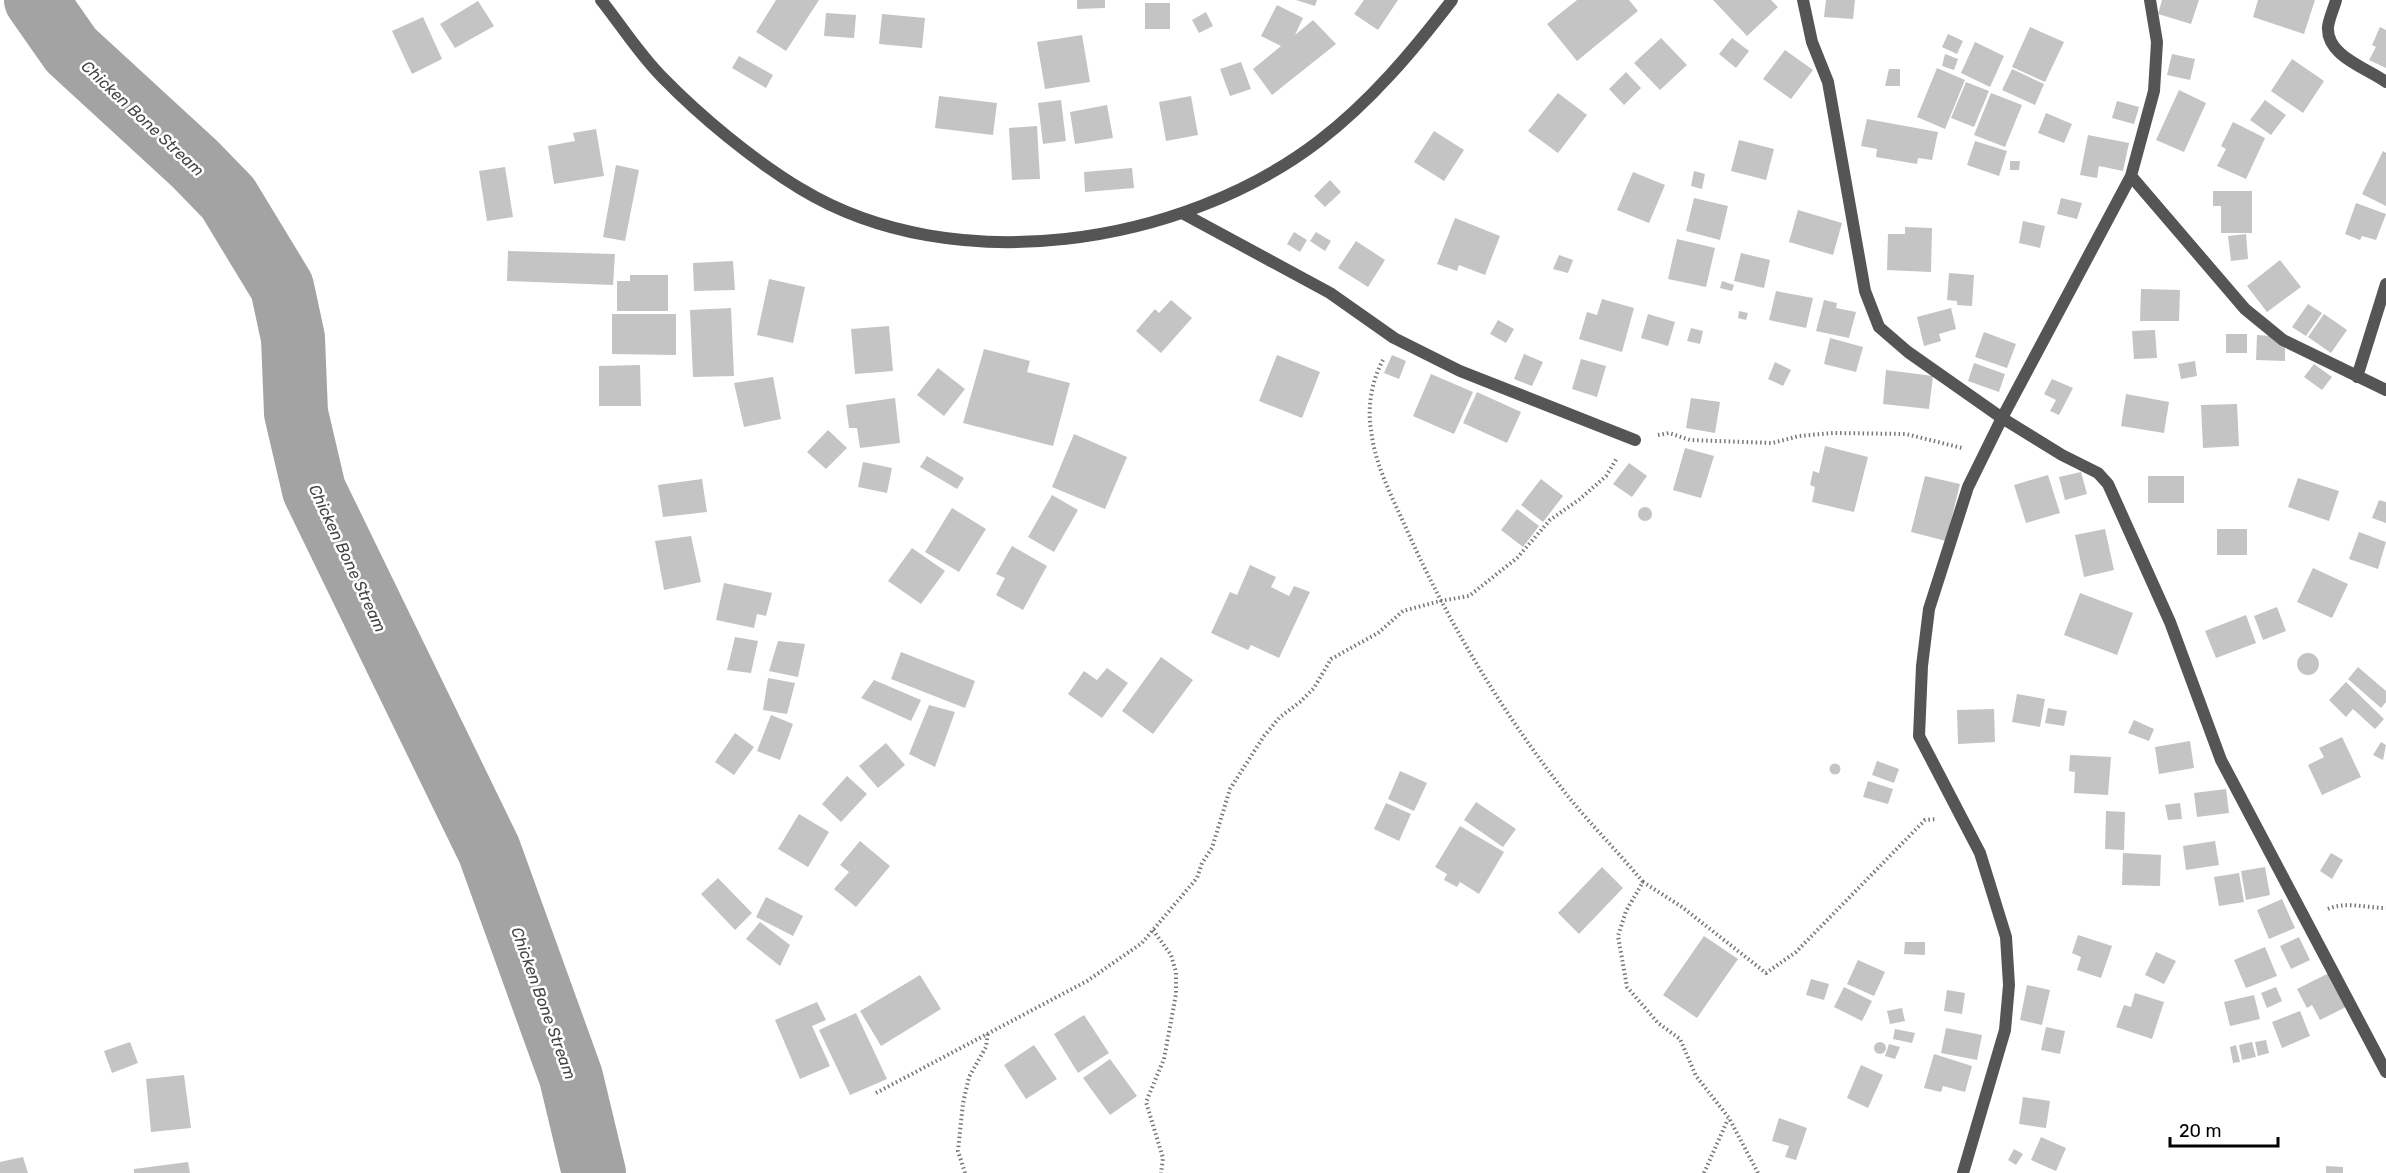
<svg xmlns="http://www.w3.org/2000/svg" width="2386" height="1173" font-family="Rubik,sans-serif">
	<rect width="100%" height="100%" fill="#fff"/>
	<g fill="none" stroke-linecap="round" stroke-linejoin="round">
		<path stroke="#a3a3a3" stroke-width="64" d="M36,0L71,50L195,164L228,198L282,287L293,338L296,413L314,490L489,850L571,1077L594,1173"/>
	</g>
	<path fill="#c4c4c4" d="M776,0H819L786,51L756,32Z
		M1077,0H1105V8L1077,9Z
		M1296,0H1317L1315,6Z
		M1364,0H1398L1378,30L1354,14Z
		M1577,0H1629L1638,11L1577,61L1547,24Z
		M1713,0H1771L1778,7L1747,36Z
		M1826,0H1855L1853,19L1824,17Z
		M2162,0H2199L2191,24L2158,14Z
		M2258,0H2315L2304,34L2253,17Z
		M478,1L494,26L455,48L440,24Z
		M1145,3H1170V29H1145Z
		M1277,5L1303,18L1295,35L1313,20L1336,44L1272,95L1253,69L1281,46L1261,36Z
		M1206,12L1213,26L1199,33L1192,20Z
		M826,13L856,15L854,38L824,36Z
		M882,14L925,18L922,48L879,44Z
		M423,17L442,59L412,74L392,31Z
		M2030,27L2064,42L2045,82L2012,67Z
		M2380,27L2386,30V68L2369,60L2376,47L2372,45Z
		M1948,34L1963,41L1957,54L1942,47Z
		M1082,35L1090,82L1045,89L1037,42Z
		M1661,38L1687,65L1660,90L1634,63Z
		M1732,38L1749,51L1736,68L1719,54Z
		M1975,42L2004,56L1990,87L1961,73Z
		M1785,50L1813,70L1791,99L1763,79Z
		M1945,54L1958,59L1954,70L1942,66Z
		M2172,54L2195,59L2190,80L2167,75Z
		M739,56L773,75L766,88L732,68Z
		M2292,59L2324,81L2303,113L2271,91Z
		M1241,62L1251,89L1230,96L1220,69Z
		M1937,68L1965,80L1945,129L1917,117Z
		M1889,69H1900V86H1885Z
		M2012,69L2044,84L2035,105L2002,90Z
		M1626,72L1641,88L1624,105L1609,89Z
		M1966,82L1989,91L1974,127L1951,118Z
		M2179,90L2206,103L2184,152L2156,140Z
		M1558,93L1587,115L1558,153L1528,131Z
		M1991,93L2022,105L2005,147L1974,135Z
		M939,96L997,103L993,135L935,128Z
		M1191,96L1198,135L1166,141L1159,102Z
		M1061,100L1066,141L1043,144L1038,103Z
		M2265,100L2286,115L2271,135L2250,120Z
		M2117,101L2139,107L2134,124L2112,118Z
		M1107,105L1113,138L1075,144L1070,112Z
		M2046,113L2072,124L2064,143L2038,133Z
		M1867,119L1938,132L1932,160L1918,158L1917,164L1876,157L1877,149L1861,146Z
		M2233,122L2265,138L2246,179L2217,166L2226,149L2221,146Z
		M1037,126L1040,179L1012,180L1009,128Z
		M596,129L604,176L554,184L548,146L575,141L573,133Z
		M1434,131L1464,150L1444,181L1414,162Z
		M2088,135L2129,143L2123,171L2099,166L2097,178L2080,175Z
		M1739,140L1774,149L1766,180L1731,171Z
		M1975,141L2007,151L1999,176L1967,165Z
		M2383,151L2386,153V206L2362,194Z
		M2010,161H2020L2019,170H2010Z
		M616,165L639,170L625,241L603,237Z
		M505,167L513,217L487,221L479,171Z
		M1132,168L1134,188L1085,192L1084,172Z
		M1694,171L1705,174L1702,189L1691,186Z
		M1633,172L1665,185L1649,223L1617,210Z
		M1330,180L1341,192L1325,207L1314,196Z
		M2213,191H2252V233H2221V206H2213Z
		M1694,198L1728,206L1720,240L1686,231Z
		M2061,198L2082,203L2077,219L2057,214Z
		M2356,203L2386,214L2376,240L2362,236L2360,240L2345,234Z
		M1798,210L1842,223L1833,255L1789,242Z
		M1455,218L1500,236L1485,275L1459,265L1457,271L1437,264Z
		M2023,221L2045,226L2040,248L2019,243Z
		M1905,227L1932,228L1931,272L1887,270L1888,234H1905Z
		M1294,232L1307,240L1300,252L1287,244Z
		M1316,232L1331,241L1325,251L1310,241Z
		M2246,234L2248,259L2231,261L2228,236Z
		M1677,239L1715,248L1706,287L1668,279Z
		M1356,241L1385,260L1368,287L1338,268Z
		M508,251L615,254L613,285L507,281Z
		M1741,253L1770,260L1764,288L1734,281Z
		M1559,255L1573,260L1568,273L1553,269Z
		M2280,260L2301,287L2267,312L2247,286Z
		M733,261L735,290L694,291L693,263Z
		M1949,273L1974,275L1972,306L1957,305V301L1947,300Z
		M630,275H668V311H617V281H630Z
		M769,279L805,287L793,343L757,335Z
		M1722,281L1734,285L1732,291L1720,288Z
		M2141,289L2180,290L2179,321H2140Z
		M1776,291L1813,298L1806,328L1769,320Z
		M1602,299L1634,308L1622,352L1579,339L1587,312L1597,315Z
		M1171,300L1192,318L1161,353L1136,331L1155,309L1159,313Z
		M1824,300L1837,303L1836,308L1856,312L1849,338L1816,331Z
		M2308,304L2322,313L2306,336L2292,327Z
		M731,308L734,376L693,377L690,310Z
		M1951,308L1956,329L1939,334L1941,341L1924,346L1917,317Z
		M1739,311L1748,313L1746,320L1738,318Z
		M612,314H676V355L612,354Z
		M1648,314L1675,322L1668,346L1641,338Z
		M2324,314L2347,330L2331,353L2308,337Z
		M1498,320L1514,329L1506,343L1490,334Z
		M889,326L893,371L855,374L851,329Z
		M1691,328L1703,331L1700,344L1687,341Z
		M2155,330L2157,358L2134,359L2132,331Z
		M1984,332L2016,344L2007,368L1975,357Z
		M2226,334H2247V353H2226Z
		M2257,335L2285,337V361L2256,360Z
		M1830,338L1863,347L1856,372L1824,364Z
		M984,349L1030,361L1027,372L1070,383L1053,446L963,423Z
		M1524,354L1543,362L1532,386L1514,379Z
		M1277,355L1320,372L1302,418L1259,401Z
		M1392,355L1406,361L1399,379L1384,373Z
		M1581,359L1606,366L1597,397L1572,389Z
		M2195,361L2197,376L2181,379L2178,364Z
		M1775,362L1791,370L1783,386L1768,379Z
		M1974,363L2005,374L1999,392L1968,381Z
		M2314,364L2332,377L2322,390L2304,377Z
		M640,365L641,406H599V366Z
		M938,368L965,389L944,416L917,395Z
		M1886,370L1933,376L1929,409L1883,404Z
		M1431,374L1473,392L1454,434L1413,416Z
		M773,377L781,419L744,427L734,383Z
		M2052,379L2073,388L2059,415L2050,411L2056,400L2044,394Z
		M1477,392L1521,412L1507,443L1463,423Z
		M2126,394L2169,402L2164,433L2121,426Z
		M895,398L900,443L860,448L857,428H849L846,405Z
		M1691,398L1720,402L1715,433L1686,428Z
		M2237,404L2239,446L2203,448L2201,405Z
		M828,430L847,448L826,469L807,452Z
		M1074,434L1127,457L1105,509L1052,487Z
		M1825,446L1868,457L1854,512L1812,502L1815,487L1810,485L1813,471L1819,473Z
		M1685,448L1714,456L1701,498L1673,490Z
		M927,456L964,478L957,489L920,467Z
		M863,462L892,468L887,493L858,487Z
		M1629,463L1647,476L1632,497L1613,484Z
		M2081,472L2087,494L2065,500L2059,477Z
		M2048,475L2060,513L2026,523L2014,485Z
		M1925,476L1960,484L1946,541L1911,532Z
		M2148,476H2184V503H2148Z
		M2298,478L2339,491L2329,521L2288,507Z
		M702,479L707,512L663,517L658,485Z
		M1541,479L1563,496L1543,522L1521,505Z
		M1052,495L1078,510L1054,552L1028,537Z
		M2379,500L2386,502V523L2372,518Z
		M1638 514a7 7 0 1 1 14 0a7 7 0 1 1-14 0Z
		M952,508L986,529L959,572L925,552Z
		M1517,509L1539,526L1523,547L1501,530Z
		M2105,529L2114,570L2084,577L2075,535Z
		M2217,529H2247V555H2217Z
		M2359,532L2386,542L2378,569L2349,559Z
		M691,536L701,582L664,590L655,541Z
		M1012,546L1047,566L1023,610L996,595L1005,578L996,574Z
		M912,548L945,571L921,604L888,581Z
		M1250,565L1276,577L1271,587L1289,596L1294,586L1310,592L1279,658L1251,645L1248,650L1211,633L1230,592L1237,595Z
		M2313,568L2348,584L2332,618L2297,602Z
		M724,583L772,593L766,616L757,614L754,628L716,620Z
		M2080,593L2133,613L2117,655L2064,635Z
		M2277,607L2286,631L2263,640L2254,616Z
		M2246,615L2256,643L2216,658L2205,631Z
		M735,637L758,641L751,673L727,670Z
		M778,641L805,644L798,677L769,671Z
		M901,652L975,681L965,708L891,679Z
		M2297 664a11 11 0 1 1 22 0a11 11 0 1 1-22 0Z
		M1161,657L1193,680L1153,734L1122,711Z
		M2358,667L2386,691V702L2381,708L2348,679Z
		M1107,668L1128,683L1102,718L1068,694L1084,671L1097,680Z
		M768,678L795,683L787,714L763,710Z
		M874,680L921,700L911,721L861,698Z
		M2346,682L2384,719L2375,729L2353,709L2346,717L2329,700Z
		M2017,694L2045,699L2040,727L2012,722Z
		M929,705L955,712L935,767L909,754Z
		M2048,708L2067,711L2064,726L2045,723Z
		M1994,709L1995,742L1958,744L1957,710Z
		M771,715L793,724L780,760L757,751Z
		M2134,720L2154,729L2149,741L2128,733Z
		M735,733L754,747L734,775L715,762Z
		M2342,737L2361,777L2322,795L2308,765L2324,757L2319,748Z
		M2190,741L2194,768L2159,774L2155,747Z
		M2381,742L2386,745L2383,760L2373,755Z
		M886,743L905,765L878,788L859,766Z
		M2070,755L2111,757L2108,795L2074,793L2075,772L2069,771Z
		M1877,761L1899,769L1894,783L1872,775Z
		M1829.5 769a5.5 5.5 0 1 1 11 0a5.5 5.5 0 1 1-11 0Z
		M1400,771L1427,783L1414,811L1388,799Z
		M847,776L867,794L841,822L822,804Z
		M1868,781L1893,789L1888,804L1863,797Z
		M2226,789L2229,813L2197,817L2194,793Z
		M1476,802L1516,829L1503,847L1464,820Z
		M1386,803L1411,814L1399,841L1374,829Z
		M2180,803L2182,819L2168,820L2165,805Z
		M2106,811L2125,812L2124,850L2105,849Z
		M799,814L829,832L808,867L778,849Z
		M1460,826L1504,852L1479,894L1460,882L1457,887L1444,880L1447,874L1435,867Z
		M860,841L890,866L856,907L834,889L849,872L840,865Z
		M2215,841L2219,865L2186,870L2183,846Z
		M2123,853L2161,855L2160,886L2122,885Z
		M2331,853L2343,860L2332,879L2320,871Z
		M1602,867L1623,888L1579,934L1558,913Z
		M2265,867L2270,895L2246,900L2241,871Z
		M2239,873L2244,902L2219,906L2214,877Z
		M718,878L752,913L735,930L701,894Z
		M766,897L803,916L793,936L756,917Z
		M2282,899L2295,928L2269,939L2257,910Z
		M760,922L790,945L780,966L746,939Z
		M2078,935L2112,946L2101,978L2077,970L2081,957L2072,953Z
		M1704,936L1738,959L1697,1018L1663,995Z
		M2299,937L2310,960L2291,969L2280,946Z
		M1905,942H1925V955L1904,954Z
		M2265,947L2277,976L2246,988L2234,960Z
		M2156,952L2176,961L2164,984L2145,975Z
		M1858,960L1885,972L1874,996L1847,984Z
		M2331,972L2348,1006L2320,1020L2312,1005L2307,1008L2297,989Z
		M920,975L941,1009L881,1046L860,1011Z
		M1811,979L1829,984L1824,1000L1806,995Z
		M2027,985L2050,990L2042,1025L2020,1020Z
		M1844,987L1872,1001L1862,1021L1834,1007Z
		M2276,987L2282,1001L2267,1008L2261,993Z
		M1947,990L1965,993L1962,1014L1944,1011Z
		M2135,993L2164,1002L2152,1039L2116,1027L2124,1005L2131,1007Z
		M2254,995L2260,1019L2230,1026L2224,1002Z
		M817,1002L826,1020L812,1026L830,1066L800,1079L775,1020Z
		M1902,1008L1905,1021L1890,1024L1887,1011Z
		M2300,1011L2310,1036L2282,1048L2272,1022Z
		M856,1013L887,1079L850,1095L819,1030Z
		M1084,1015L1109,1053L1078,1073L1054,1034Z
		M2046,1027L2065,1031L2060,1054L2041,1050Z
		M1946,1028L1982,1035L1977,1060L1941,1053Z
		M1895,1029L1915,1033L1912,1043L1893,1039Z
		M2266,1040L2269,1053L2258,1056L2255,1042Z
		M1874 1048a6 6 0 1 1 12 0a6 6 0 1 1-12 0Z
		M130,1042L138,1063L112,1073L104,1051Z
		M2252,1042L2256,1057L2242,1060L2239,1045Z
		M1889,1044L1900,1047L1895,1059L1885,1056Z
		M1034,1045L1057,1079L1026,1099L1004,1065Z
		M2236,1045L2240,1062L2233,1063L2230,1047Z
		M1934,1054L1972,1066L1965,1092L1943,1086L1941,1092L1924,1088Z
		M1110,1059L1137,1096L1110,1115L1083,1078Z
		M1861,1065L1883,1075L1868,1108L1847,1098Z
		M184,1075L191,1128L151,1132L146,1079Z
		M2023,1097L2050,1101L2046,1128L2019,1124Z
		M1779,1118L1807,1128L1796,1160L1785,1157L1789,1146L1772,1141Z
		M2041,1137L2066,1148L2056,1171L2031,1160Z
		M2014,1149L2023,1154L2016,1165L2008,1160Z
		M23,1157L28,1173H0V1162Z
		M188,1162L190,1173H134V1169Z
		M2326,1166L2343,1167V1173H2326Z"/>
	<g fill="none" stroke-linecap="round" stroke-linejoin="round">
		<path stroke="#777" stroke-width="4" stroke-dasharray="1.5 3" stroke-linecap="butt" d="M1383,360C1372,380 1367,407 1371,430C1375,465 1392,497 1406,528C1449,625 1505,717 1571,800C1594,828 1620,854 1643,882
			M1658,435L1669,433L1690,440L1772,443L1799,436L1833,433L1906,434L1962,448
			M2328,909C2346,901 2366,908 2386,908
			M1153,930L1171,955L1176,972V994L1164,1059L1146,1102L1163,1158L1161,1173
			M876,1093L1087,981L1142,943L1197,878L1202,863L1212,848L1230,789L1264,736L1280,717L1300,702L1314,688L1331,659L1378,633L1403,611L1440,601L1469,596L1517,558L1550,520L1580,499L1606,476L1617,458
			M965,1173L958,1151L963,1103L969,1077L986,1047L988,1032
			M1704,1173L1728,1119
			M1758,1173L1729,1118L1696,1076L1680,1039L1658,1023L1627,987L1618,936L1626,911L1643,882L1682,907L1766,973L1796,952L1925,820L1936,819"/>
		<path stroke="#555" stroke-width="12" d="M1803,0L1812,42L1828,82L1865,291L1879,327L1908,352L2002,418L2062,455L2098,473L2108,484L2170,622L2221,760L2386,1072
			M2336,0C2334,8 2329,18 2328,27C2326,56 2367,68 2386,82
			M2131,176L2245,309L2283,340L2386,390
			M1184,214L1330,293L1394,338L1460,371L1635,440
			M2357,377L2386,284
			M1963,1173L2005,1030L2009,985L2006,937L1980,853L1919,736L1922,666L1929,609L1968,487L2002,418L2131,176L2154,91L2157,42L2150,0"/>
		<path stroke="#555" stroke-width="12" d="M601,0C621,25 639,54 662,77C701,117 753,160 801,189C953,281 1182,246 1319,141C1370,102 1413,51 1452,0"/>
	</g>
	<g text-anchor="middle" stroke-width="5" stroke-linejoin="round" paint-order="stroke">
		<g font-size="16" font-style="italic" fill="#444" stroke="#fff">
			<text transform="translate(143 118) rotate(43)" y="6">Chicken Bone Stream</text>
			<text transform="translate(348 558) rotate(65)" y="6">Chicken Bone Stream</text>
			<text transform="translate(544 1003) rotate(70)" y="6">Chicken Bone Stream</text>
		</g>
	</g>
	<path d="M2170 1137v9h108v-9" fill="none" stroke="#000000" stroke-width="3"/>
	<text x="2179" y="1137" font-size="18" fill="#000000" stroke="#ffffff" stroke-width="4.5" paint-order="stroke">20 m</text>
</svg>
